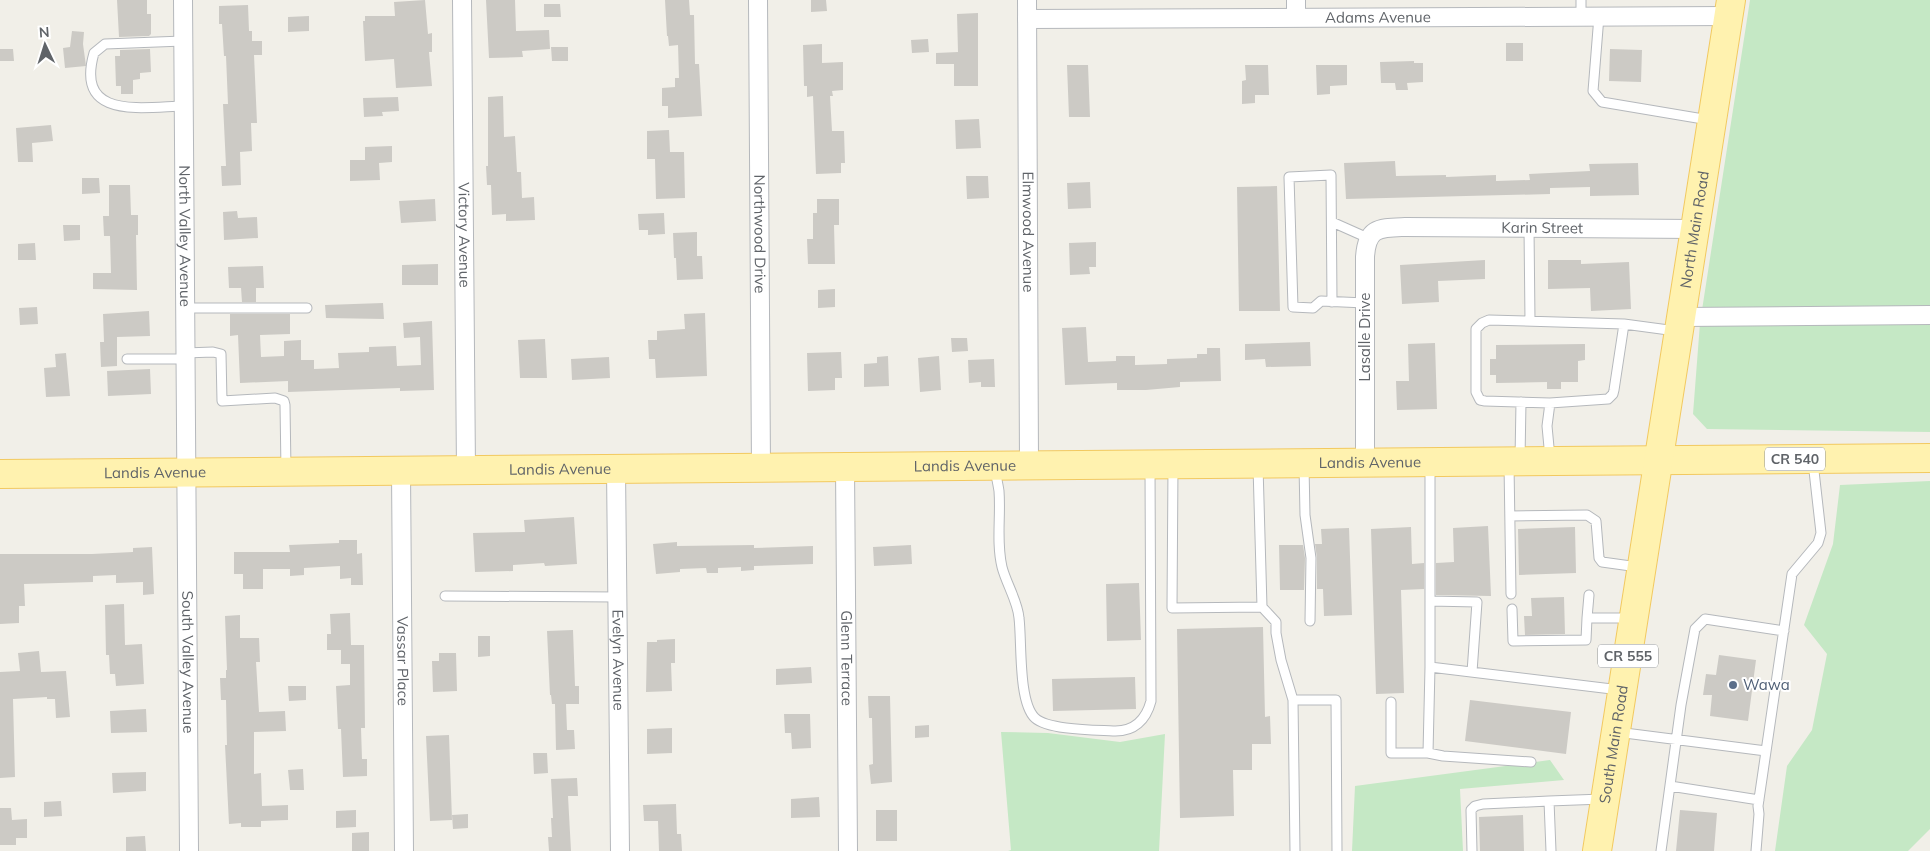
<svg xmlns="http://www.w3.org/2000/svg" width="1930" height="851" font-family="Mulish,sans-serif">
	<rect width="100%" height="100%" fill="#f1efe8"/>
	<path fill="#c5e8c5" d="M1750,0H1930V432L1707,429L1693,414L1700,323Z
		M1930,481V829L1908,851H1775L1787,766L1812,730L1827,654L1804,625L1833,544L1840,485Z
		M1001,732L1048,733L1120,742L1165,734L1159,851H1008L1011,850Z
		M1550,760L1564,780L1460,789L1463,851H1352L1355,786Z"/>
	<path fill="#cccac5" d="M117,0H147V14H151V34L149,36L119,37Z
		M425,0L428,34L432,33V52H429L432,86L396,88L394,59L365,61L363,21H365V16H395L394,2Z
		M486,0H515L516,31L549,30L550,49L522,51L523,57L489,58Z
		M665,0H689L690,15H694L695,64H699L702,116L668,118V106H662V88L675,87V78H679L678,45L669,46L668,36H667Z
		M811,0H826L827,11L811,12Z
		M544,4H560L561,17H544Z
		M248,5L249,31H252V41H262V55H254L257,123H251L252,151L240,152L241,185L222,186L221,166H226L223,104H228L226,56H224L222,24H219V6Z
		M978,13V86H954V64H936V53L958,52L957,14Z
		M309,16V31L288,32V17Z
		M72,31L84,32L83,44L86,66L65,68L63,48L70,47Z
		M928,39L929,52L912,53L911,40Z
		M1506,43H1523V61H1506Z
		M822,44V63L843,62V90L832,91L833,96H830L832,131H844L845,163H841V173L816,174L813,96L807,97V86H804L803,45Z
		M551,47H568V61H552Z
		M0,49H13L14,61H0Z
		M150,49L151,72L140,73V79L133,80V94H121V86H116L115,56H120V50Z
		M1610,49L1642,50L1641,82L1609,81Z
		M1414,61V63H1423V82L1407,83L1408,90H1396L1395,83H1381L1380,62Z
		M1067,65H1088L1090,117H1069Z
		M1245,65H1268L1269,95H1255V103L1242,104V81L1246,80Z
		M1316,65H1347V85L1330,86V94L1317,95Z
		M503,96L504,137L515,136L517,172H521L522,198L534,197L535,220L506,221V214L492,215L491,185H487L486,166H488V97Z
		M398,97L399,111L382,112L383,116L364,117L363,98Z
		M979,119L981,148L956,149L955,120Z
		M51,125L53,141L32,143L33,162H18L16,128Z
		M669,130L670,152H684L685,198L656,199L655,159H647V131Z
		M392,146V162L379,163L380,180L350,181V160H365V147Z
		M1395,161L1396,176L1446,175V177L1496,175V181L1530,180L1529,174L1590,171L1589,164L1638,163L1639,195L1590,196V187L1550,188V194L1346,199L1344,163Z
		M966,176H988L989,198L967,199Z
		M82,178H99L100,193L82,194Z
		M1090,182L1091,208L1068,209L1067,183Z
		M109,185H130L131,215H138V235H136L137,290L93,289V273H111L110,236H104L103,216H109Z
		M1277,186L1280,311H1239L1237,187Z
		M435,199L436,221L401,223L399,201Z
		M817,199H839V225H834L835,264H808L807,239H813V213H817Z
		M237,211L238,218L257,217L258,238L224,240L223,212Z
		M664,213L665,234L648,235V230H639L638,214Z
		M63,225H80V240L64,241Z
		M697,232V256H702L703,279L677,280L676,258H674L673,233Z
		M1096,242V267H1089L1090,274L1070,275L1069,243Z
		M35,243L36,260H18V244Z
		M1485,260V279L1438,281L1439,302L1402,304L1400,265Z
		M1548,260H1581V264L1629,262L1631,309L1591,311L1590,288L1548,289Z
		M438,264V285H402V265Z
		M263,266L264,288H256V302H242L241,288H229L228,267Z
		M835,289V307L818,308V290Z
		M383,303L384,319L326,318L325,305Z
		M37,307L38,324L20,325L19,308Z
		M149,311L150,336L117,337V366L101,367L100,342H104L103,314Z
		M705,313L707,376L656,378L655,359H649L648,340H657V331L685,329L684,314Z
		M230,314H290V334L260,335L261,357L284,356V341L301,340V360H314V369L339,368L338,353L369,352V347L396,346L397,366L421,365L420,337L404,338L403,323L432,321L434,390L400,391V388L288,392V381L240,383L238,335L230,336Z
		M1086,327L1088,362L1116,361V356H1135V365L1167,364V359L1197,358V354H1207V348H1220L1221,381L1180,382V387L1146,390H1117V383L1065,385L1062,328Z
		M951,338H967L968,351L952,352Z
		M545,339L547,378H520L518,340Z
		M1310,342L1311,366L1266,367L1265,359L1245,360V344Z
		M1435,343L1437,409L1397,410L1396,381H1409L1408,344Z
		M1585,344V360L1578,361V382H1561V389H1547V382L1496,383V375H1490V359H1496V345Z
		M841,352L842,378H835V390L808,391L807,353Z
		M66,353L70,396L46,397L44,368L56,367L55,354Z
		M888,356L889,386L864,387V364L877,363V357Z
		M939,356L941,390L920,392L918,358Z
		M609,357L610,378L572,380L571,359Z
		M994,359L995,387H981V382L969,383L968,360Z
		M150,369L151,394L108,396L107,371Z
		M574,517L577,564L545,566L544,563L513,565V571L475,572L473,533L525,532L524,520Z
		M1488,526L1491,596L1436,595V563L1454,562L1453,528Z
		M1411,527L1412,564L1424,563V589L1401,590L1404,693L1376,694L1371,529Z
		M1575,527L1576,573L1519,575L1518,529Z
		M1349,528L1352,615L1324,616L1323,589H1317V558L1315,544H1322L1321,529Z
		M339,540H357V554L362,553L363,585H351V578L340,579V566L304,568V575L290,576V569H263V589H243V574H234V552H290L289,545L339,543Z
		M677,542V546L754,545V548L813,546V564L754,566V570L741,571V567L718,568V573H707L706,568L680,569V572L656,574L653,544Z
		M911,545L912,564L874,566L873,547Z
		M1279,545H1303L1305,558L1304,590H1280Z
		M152,547L154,594L143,595V582L116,583V575L93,576V582L24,584L25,606H19V623L0,624V554H92L133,552V548Z
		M1139,583L1141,640L1107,641L1106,584Z
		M1564,597L1565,634L1525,635L1524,616H1532L1531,598Z
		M124,604L125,645L142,644L144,684L116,686L115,674H110L109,655H106L105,605Z
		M350,613L351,645H364L365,728H361L362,759H367V776L343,777L341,729H338L336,686L350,685V664H341V650H327V634H331L330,614Z
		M240,615V638H259L260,662H256L259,712L285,711L286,731L254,732V774L261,773L262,806L288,805V820L261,821V827H241V823L229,824L225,745H227L226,700H221L220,678H226V670H227L225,616Z
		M1263,627L1265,717L1270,716L1271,744H1252V770H1233L1234,816L1180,818L1177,629Z
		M573,630L575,686H579V704H566L567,730H574L575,749L556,750L555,704H552L551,695H550L547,631Z
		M478,636H490V656L478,657Z
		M675,639V663H671L672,691L646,692L647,642H657V640Z
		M39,651L41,672L66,671L70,717L56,718L55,699H47V697L13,699L15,777L0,778V672L20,671L18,653Z
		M439,653H456L457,691L433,692L432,661H439Z
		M1719,655L1756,660L1748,721L1710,716L1712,695H1703L1706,674L1716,675Z
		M811,667L812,683L776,685V669Z
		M1135,677L1136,709L1053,711L1052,679Z
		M288,686H306V700L289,701Z
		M868,696H890L892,782L871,784L869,765L873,764L872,718H869Z
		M1470,700L1571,712L1566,754L1465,741Z
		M146,709L147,732L111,733L110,711Z
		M784,714H810L811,748L792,749L791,733H785Z
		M929,725V737L915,738V726Z
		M672,728V753L647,754V729Z
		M449,735L452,820L430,821L426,736Z
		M533,753H547L548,773L534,774Z
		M303,769L304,790H290L288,770Z
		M146,772V791L113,793L112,773Z
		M577,778L578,796H568L571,851H549L548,837H552L551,818H553L551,779Z
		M819,797L820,817L791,818V799Z
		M61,801L62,816L44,817V802Z
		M676,804L677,834H681L682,851H659L658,821H644L643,805Z
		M0,808H11L12,820L27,819V838H16V845H0Z
		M356,810V827L336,828V811Z
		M876,810H897V841H876Z
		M1680,810L1717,813L1714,851H1676Z
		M468,814V828L453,829L452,815Z
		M1523,815L1524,851H1480L1479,817Z
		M369,832V851H352V833Z
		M145,836L146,851H126V837Z"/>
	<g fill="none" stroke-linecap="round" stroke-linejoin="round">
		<defs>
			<path id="service" d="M1581,0V16
				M1599,16L1593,91L1602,102L1709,120
				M183,41L105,44L94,53C75,120 141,107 184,106
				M1332,222L1368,238
				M1529,228L1530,321
				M1332,302L1331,175L1289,177L1293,307L1313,308L1321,301L1365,303
				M185,308H307
				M1624,324L1489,320L1482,323L1476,329V392L1480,400L1485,401L1550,403L1608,399L1613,394L1614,390L1624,324L1676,331
				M185,353L213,352L221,354L222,401L275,398L284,401L285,405L286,470
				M127,359H185
				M1550,403L1547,426L1550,458
				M1520,459L1521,402
				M1509,464L1511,594
				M1430,465V667L1428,753L1443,756L1531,762
				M1304,466L1305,515L1311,558L1310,621
				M1173,467L1172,608L1262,607L1258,466
				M995,469C996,476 998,484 999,491C1001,516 996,542 1002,567C1006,583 1018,602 1019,618C1022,642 1018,702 1035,718C1048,730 1095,730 1113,731C1134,732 1146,720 1151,701L1150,466
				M1510,516L1587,515L1596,521L1599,558L1602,562L1638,567
				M445,596L617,597
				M1430,601L1477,602L1472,672
				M1262,607L1276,622V633L1281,660L1293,700L1295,851
				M1512,609L1513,641L1586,640L1587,618H1631
				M1587,618L1589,595
				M1430,667L1620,690
				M1293,700H1336L1337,851
				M1391,702V753H1428
				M1617,732L1766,751
				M1670,786L1759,800
				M1472,851L1471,810L1475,806L1483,804L1549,801
				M1551,851L1549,801L1603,799
				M1661,851L1681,705L1695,629L1705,619L1784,631
				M1756,851L1759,814L1758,806L1792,574L1818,543L1821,533L1813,462"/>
			<g id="minor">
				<path id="s1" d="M183,0L189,851"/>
				<path id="s2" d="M462,0L466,470"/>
				<path id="s3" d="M758,0L761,467"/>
				<path id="s4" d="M1027,0L1029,465"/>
				<path d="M1296,17V0"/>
				<path id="s5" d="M1027,19L1729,16"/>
				<path d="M1681,317L1930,315"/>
				<path id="s6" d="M1365,463V257C1367,227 1379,228 1405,227L1695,229"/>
				<path id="s7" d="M845,467L848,851"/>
				<path id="s8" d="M616,469L620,851"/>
				<path id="s9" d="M401,471L404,851"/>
			</g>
			<g id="primary">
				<path id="s10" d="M0,474L1930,458"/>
				<path id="s11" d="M1597,851L1731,0"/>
			</g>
		</defs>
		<use href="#service" stroke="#b5b8bc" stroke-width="11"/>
		<use href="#minor" stroke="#b5b8bc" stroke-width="20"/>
		<use href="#primary" stroke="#f2c960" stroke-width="30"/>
		<use href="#service" stroke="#fff" stroke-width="9"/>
		<use href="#minor" stroke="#fff" stroke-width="18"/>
		<use href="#primary" stroke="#fff2af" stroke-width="28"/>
	</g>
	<circle fill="#5c6f8a" stroke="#fff" stroke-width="2" cx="1733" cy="685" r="5"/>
	<g text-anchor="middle" stroke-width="4" stroke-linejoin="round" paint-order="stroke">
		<g fill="#fff" stroke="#8f9295" stroke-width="1">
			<rect x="1765" y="447.5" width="60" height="23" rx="4"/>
			<rect x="1598" y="644.5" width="60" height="23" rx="4"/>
		</g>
		<g font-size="14" font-weight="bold" fill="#5f6368">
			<text x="1795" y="464">CR 540</text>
			<text x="1628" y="661">CR 555</text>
		</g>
		<g font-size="15" fill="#5f6368" stroke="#fff">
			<text dy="5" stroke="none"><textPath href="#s5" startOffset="351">Adams Avenue</textPath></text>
			<text dy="5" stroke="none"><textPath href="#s6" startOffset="402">Karin Street</textPath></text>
			<text dy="5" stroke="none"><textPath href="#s11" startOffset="629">North Main Road</textPath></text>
			<text dy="5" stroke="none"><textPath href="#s4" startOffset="232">Elmwood Avenue</textPath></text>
			<text dy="5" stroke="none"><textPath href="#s3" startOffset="234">Northwood Drive</textPath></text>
			<text dy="5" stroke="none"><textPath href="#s2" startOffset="235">Victory Avenue</textPath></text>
			<text dy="5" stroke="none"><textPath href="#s1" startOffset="236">North Valley Avenue</textPath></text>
			<text transform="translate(1365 337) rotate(-90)" y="5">Lasalle Drive</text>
			<text dy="5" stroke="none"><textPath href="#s10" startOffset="1370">Landis Avenue</textPath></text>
			<text dy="5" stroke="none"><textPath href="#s10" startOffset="965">Landis Avenue</textPath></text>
			<text dy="5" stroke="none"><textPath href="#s10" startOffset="560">Landis Avenue</textPath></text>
			<text dy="5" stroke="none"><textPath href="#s10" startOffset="155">Landis Avenue</textPath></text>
			<text dy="5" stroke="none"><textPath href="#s7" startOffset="191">Glenn Terrace</textPath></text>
			<text dy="5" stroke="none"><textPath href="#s8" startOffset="191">Evelyn Avenue</textPath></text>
			<text dy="5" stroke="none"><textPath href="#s9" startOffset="190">Vassar Place</textPath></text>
			<text dy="5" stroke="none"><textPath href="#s1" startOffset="662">South Valley Avenue</textPath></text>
			<text dy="5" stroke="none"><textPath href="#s11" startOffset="108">South Main Road</textPath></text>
		</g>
		<g font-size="15" fill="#4e5e75" stroke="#fff" text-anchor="start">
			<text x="1743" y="690">Wawa</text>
		</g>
	</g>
	<g transform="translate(45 45) rotate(356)" stroke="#ffffff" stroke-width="4" paint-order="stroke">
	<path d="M0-4L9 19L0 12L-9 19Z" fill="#5f6368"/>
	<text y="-8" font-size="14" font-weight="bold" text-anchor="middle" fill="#5f6368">N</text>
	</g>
</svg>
